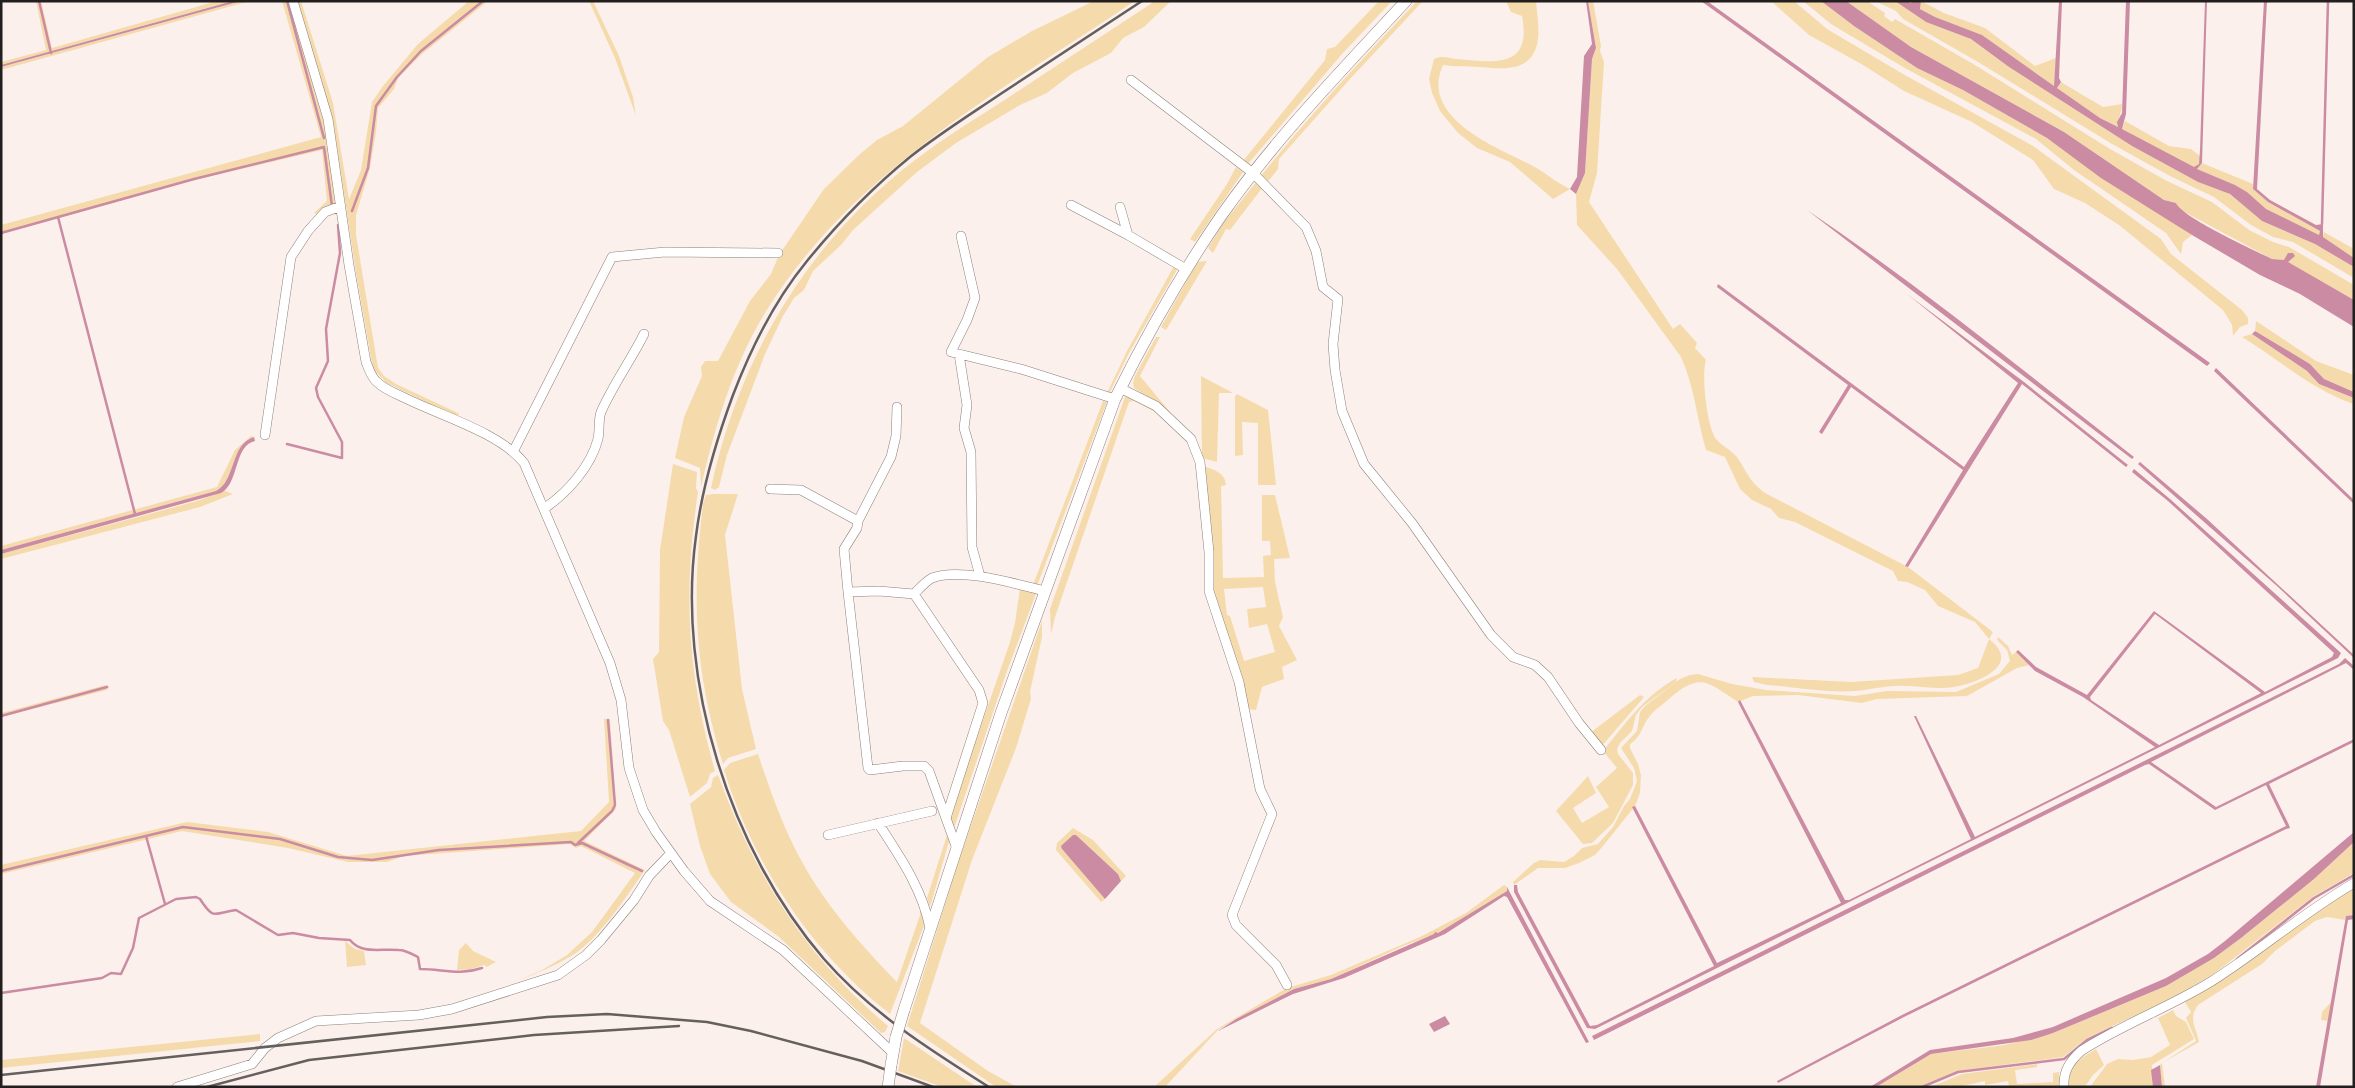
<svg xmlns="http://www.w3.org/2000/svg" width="2355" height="1088" font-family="'Archivo Narrow',sans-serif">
	<rect width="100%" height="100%" fill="#fcf0ec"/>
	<path fill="#f5dbab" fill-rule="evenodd" d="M36,1H41L52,48L217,1H233L1,65V62L46,50Z
		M241,1H250L1,70V67Z
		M282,1H289L328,138L326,139V146L329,148L335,204L319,215L314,213L327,201L322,150L195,180L1,234V225L321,137Z
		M296,1H301L333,103L349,199L361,170L372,102L383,86L418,44L469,1H488L422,54L398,78L394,89L378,108L376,132L370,168L356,215V235L378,368L384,376L396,384L460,414L455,416L387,383L373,369L356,273L333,121Z
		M589,1H593L619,56L633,97L636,116L615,58Z
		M1094,1H1135C1001,91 851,172 765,313C732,367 715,427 701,487L700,468L675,458L684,417L702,376L701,367L705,361H718L750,301L771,274L779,255L824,189L860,154L877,140L903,126L988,57L1032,31Z
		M1155,1H1171L1144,27L1123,38L1111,53L1073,73L1047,93L1020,105L956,143L917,172L853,230L841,245L813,271L804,290L794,298L783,316L765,354L727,455L719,487L715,490L711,488C739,357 808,242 915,160C944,138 975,119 1006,99C1056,66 1105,34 1155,1Z
		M1379,1H1392L1342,54L1247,165L1243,161L1325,60L1327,49L1335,47Z
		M1417,1H1423L1350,79L1279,159L1278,169L1266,184L1260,177C1309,116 1363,58 1417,1Z
		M1506,1H1536C1537,16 1541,34 1536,48C1527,74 1498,68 1478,67C1466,66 1455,67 1443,65C1419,118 1496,147 1531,165C1545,172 1555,182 1570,189L1553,199L1510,162L1477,148L1458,133L1440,111L1432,93L1429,79L1434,59C1443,55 1447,58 1457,59C1496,63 1532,68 1522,16L1511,12Z
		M1588,1H1593L1601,46L1600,51L1604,62L1597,173L1589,202L1673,329L1680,324L1697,343L1695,348L1706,360C1701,374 1707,427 1716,439C1722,446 1731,450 1737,457C1747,472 1749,481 1765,493L1908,567L1993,632L1989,639C2023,665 1978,683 1954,687C1938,690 1920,686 1904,686C1887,685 1871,690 1855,691C1827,693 1796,687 1767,685L1754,682L1752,677L1851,682L1958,675L1978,668L1989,639L1975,622L1938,606L1925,590L1907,582L1898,581L1893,571L1795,522L1779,518L1771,509L1752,500L1740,489L1725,457L1706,450C1697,420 1694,385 1681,357L1617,269L1577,225L1576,194L1585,173L1592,59L1596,48Z
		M1771,1H1794L1827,29L1903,74L2033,146L2161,239L2171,254L2242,310L2248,318V324L2240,327L2233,336L2232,325L2223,310L2119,225L2085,203L2054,189L2033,160L1972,122L1904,91L1863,65L1809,35Z
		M1803,1H1821L1854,26L1917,68L1963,90L2047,138L2192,235L2183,242L2181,254L2166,233L2074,170L2036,139L1903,67L1831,24Z
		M1846,1H1867L1885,13L1884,16L1892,22L1895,19L1975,65L2110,149L2167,181L2212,202L2249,230L2273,242L2289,247L2354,285V300L2284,260L2272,259L2179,209L2176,203L2164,200L2064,132L1911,47Z
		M1875,1H1895L1926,22L1971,39L2009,67L2132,146L2198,182L2230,194L2262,221L2315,244L2354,267V278L2293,242L2273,237L2251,225L2214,197L2170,176L2112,144L1978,62L1903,19L1896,11Z
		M1921,1L1944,13L1985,28L2035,66L2056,58L2054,86L1982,35L1935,17L1920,9Z
		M2061,82L2103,107L2122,104C2122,113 2117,119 2118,127L2100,118L2057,88Z
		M2125,121L2169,146L2191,149L2200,156L2199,164L2194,168L2122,129Z
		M2202,163L2253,184V189L2268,202L2320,231L2319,235L2265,209L2247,192L2235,185L2197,169Z
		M1236,167L1243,172L1195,242L1190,239L1227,184Z
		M1257,181L1263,187L1230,230L1226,229L1213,253L1208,248L1224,222Z
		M2324,232L2354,249V258L2323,237Z
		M1207,261L1166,330L1161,327L1197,262Z
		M1174,266L1178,268L1129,353L1109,394L1107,393L1127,351Z
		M2256,321L2316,361L2354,375V392L2324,379L2310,364L2255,331Z
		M2252,334L2307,371L2319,384L2354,398V404C2312,390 2280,360 2242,337Z
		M1156,337H1160L1140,376L1180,424L1159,404L1134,388L1133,383L1135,376Z
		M1201,376L1233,393H1219L1217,462L1202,458Z
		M1237,394L1268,410L1276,485H1258V423L1242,422L1243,455L1235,456V396Z
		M1131,396L1156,409L1187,440L1155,412L1134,401L1129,402L1055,617L1051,634L1050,609L1125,397Z
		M1103,401L1107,402L1037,586L1033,585Z
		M251,436L254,437C230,444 236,481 216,491L1,550V546L217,487L235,450Z
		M673,464L697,472L696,488L698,492C683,593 687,672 715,771L710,774L707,783L690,797L669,730L663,721L653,659L659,652L660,550Z
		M1203,466C1214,470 1225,472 1226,485L1221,486L1223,578L1264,577L1263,556L1271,555L1270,541H1262V495H1275L1290,558L1274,559L1275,582L1283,617L1279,626L1297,660L1282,667L1284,679L1262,687L1256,710L1248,709L1211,591ZM1263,587L1266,607L1247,609L1249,628L1267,624L1275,652L1244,661L1230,616L1227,615L1224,589Z
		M225,491L233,494L200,507L1,559V554L197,501Z
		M713,494H738L725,535L742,689L756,749L728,758L723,764C695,672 691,600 703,504L706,495Z
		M1020,588L1037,591L1006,674L954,828L949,818L1010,642L1015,623Z
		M1042,621V637L1030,692L1031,699L1016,748L972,860L920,1023L988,1071L1017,1087H996L907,1026L958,863Z
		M1998,637L2008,646L2012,655L2016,652L2029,665L2017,668L1967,696L1877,699L1862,703L1798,695L1753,696L1738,702C1707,682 1701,672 1670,698C1664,704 1655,709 1650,716C1642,725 1641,738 1630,744V748L1638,764L1641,775L1640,793L1635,806L1603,846L1595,855L1579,863L1565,868H1538L1514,885L1513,882L1534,863L1540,860L1564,862L1574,856L1582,848L1598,844L1613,827L1624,806L1630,799L1637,781L1634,768L1621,748L1637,731L1640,712L1645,706L1680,679L1690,675L1698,674L1732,684L1766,690L1824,694L1855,696L1887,691L1956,692L1999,674L2010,661L2007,650L1997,640Z
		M1677,678L1676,682L1642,707L1636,715L1632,731L1620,743L1617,749L1618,754L1633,773V785L1613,823L1592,843L1583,844L1556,811L1588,776L1596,793L1573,808L1582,823L1609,807L1596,787L1617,768L1603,751C1625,724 1645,695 1677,678Z
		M106,685L109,686L107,690L1,717V713Z
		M1640,695L1644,697L1601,747L1590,733Z
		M604,719H610L616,809L584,841L645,870C626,897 603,933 576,953C558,965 537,973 517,981L542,970L567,955L592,932L635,873L581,846L576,848L570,844L404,856L387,862H348L288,848L182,831L1,874V865L187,822L268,832L347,856L581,831L609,802Z
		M758,754C770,790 783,827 801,860C826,906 861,945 897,982L920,915V898L925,923L890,1014C811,952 754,865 724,770L730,763Z
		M718,775C755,876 805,956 888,1026L885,1032L881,1033L779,937L731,902L710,874L700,846L690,804L711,787L713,778Z
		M1073,828L1093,840L1126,876L1121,881L1118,874L1076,835L1062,849L1105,899L1101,902L1056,850L1057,843Z
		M947,835L950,838L930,907L927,898Z
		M2354,842V873L2314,896L2215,973L2171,999L2087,1038L2063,1057L1958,1071L1918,1087H1876L1931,1054L2005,1045L2053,1033L2166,986L2214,958L2241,938L2314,879Z
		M1504,885L1507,887V891L1438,933L1403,946L1331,979L1294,989L1236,1019L1218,1030L1165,1087H1154L1217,1029L1287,988L1331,975L1420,937L1466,913Z
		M2354,886V915L2346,916L2345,920L2327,917L2315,921L2275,951L2262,964L2198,1005C2188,1019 2196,1027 2199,1042L2162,1063L2165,1087H2162L2160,1065L2162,1063L2196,1041L2186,1018L2191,1012L2185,1002Z
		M345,941L355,949L364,951L366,965L347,967Z
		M466,943L473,951L496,962L487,967L484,965L472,969L457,970L459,950Z
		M2331,1002L2328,1021L2321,1020L2322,1012Z
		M2173,1010L2176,1016L2186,1022L2194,1039L2152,1065L2153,1087H2090L2107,1064L2118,1059L2133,1060L2151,1057L2170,1045L2158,1018Z
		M260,1034V1041L1,1068V1060Z
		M904,1038L977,1087H942L898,1071Z
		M2096,1049L2104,1065L2092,1076L2085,1087H2066C2071,1064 2076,1061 2096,1049Z
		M2037,1064V1067L2015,1070L2017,1084L2053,1082V1073L2059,1072V1087H2009L2008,1081L1985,1085V1081L1958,1087H1931L1962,1074Z"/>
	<path fill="#ca8ba3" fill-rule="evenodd" d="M233,1H241L1,67V65Z
		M1586,1H1588L1596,48L1592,59L1585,173L1576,194L1570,189L1577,177L1584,56L1592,44Z
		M1701,1H1707L2210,363L2207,366Z
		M1821,1H1846L1911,47L2064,132L2164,200L2176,203C2183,218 2254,250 2272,259L2284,260L2288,253H2293L2295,256L2288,262L2354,300V327L2300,294L2260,275L2192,235L2101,178L2047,138L1963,90L1917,68L1854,26Z
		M1895,1H1907L1911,3L1912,1H1921L1920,9L1935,17L1982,35L2054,86L2059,1H2062L2059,78L2061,82L2057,88L2100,118L2118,127L2117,122L2122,113L2126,1H2130L2126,114L2122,129L2194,167L2199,164L2200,150L2205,1H2207L2202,163L2197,169L2235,185L2247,192L2266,209L2319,235L2320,231L2268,202L2253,189L2264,1H2267L2257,189L2270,200L2316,225L2323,224V237L2354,258V267L2315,244L2262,221L2230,194L2198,182L2132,146L2009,67L1971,39L1926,22Z
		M1807,210C1920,286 2026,373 2134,457L2132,459Z
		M1718,284L1964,467L2018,383L1907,294L2024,382L2128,465L2126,467L2022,384L1908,567L1905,566L1963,470L1851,387L1822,434L1819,432L1848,385L1717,287Z
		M2255,331L2310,364L2324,379L2354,392V398L2319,384L2307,371L2252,334Z
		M2216,368L2354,500V504L2214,371Z
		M254,437L255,441C234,445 239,484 221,493L1,554V550L216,491C236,481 230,444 254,437Z
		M2140,462L2207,519L2354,655V658L2277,586L2138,464Z
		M2134,469L2170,499L2341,653L2338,658L1595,1029L1587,1028L1514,892V885H1517L1518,892L1590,1026L1597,1025L1714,966L1632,807L1635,806L1717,963L1841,903L1738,702L1740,700L1845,900H1849L1971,839L1914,716H1916L1975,837L2155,747L2083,697L2035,671L2016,652L2018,650L2036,667L2087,695L2154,611L2265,692L2332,657L2334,653L2168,501L2132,472ZM2155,614L2261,693L2159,745L2091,700L2090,697Z
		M2345,658L2354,666V670L2346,663L2151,762L2216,807L2354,739V742L2269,784L2289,825L2290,828L2286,829L1904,1017L1778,1083L1777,1081L1902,1015L2286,826L2266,785L2215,810L2149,764L2145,765L1594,1040L1592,1036L2339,664Z
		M2354,832V842L2314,879L2241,938L2214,958L2166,986L2053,1033L2031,1040L1931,1054L1876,1087H1870L1930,1050L2013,1038L2053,1027L2166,978L2208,954L2225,941Z
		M1073,835H1076L1118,874L1121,881L1105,899L1062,849L1061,846Z
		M1507,887L1589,1042L1586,1043L1507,897L1504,896L1445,934L1344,978L1293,994L1218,1031L1236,1019L1294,989L1331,979L1434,934L1435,932L1438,933L1507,891Z
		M2354,915V919L2348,920L2320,1087H2316L2346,916Z
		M1445,1016L1450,1024L1434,1032L1429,1024Z
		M2160,1065L2162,1087H2153L2151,1070Z"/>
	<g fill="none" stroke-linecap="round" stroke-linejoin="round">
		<path stroke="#ca8ba3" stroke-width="2.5" d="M39,1L51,53
			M287,1L324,138
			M352,211L368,168L376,106L397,77L421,51L483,1
			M58,217L135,514
			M2322,224L2328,1
			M1,233L194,179L324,147L332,206
			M287,444L342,458V442L318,397L316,388L328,361L326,329L340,253L338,225
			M1,716L107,687
			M146,836L165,904
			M578,843L612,811L615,805L608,720
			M1,871L183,827L280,839L338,857L372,860L439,850L571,842L575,845L582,843L642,871
			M2237,959L2314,898L2354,875
			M1,993L102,978L111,973L121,974L133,948L139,918L176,899L196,897L200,899C214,921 214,913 236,910L278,935L293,933L319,938L350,940C362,955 381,948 399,950C405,950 412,954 418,957L420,969C443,969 459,976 482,968
			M1922,1087L1958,1072L2064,1059L2087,1040L2112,1028"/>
		<defs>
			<path id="minor" d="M293,1L328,119L349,265L366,362C369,369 371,377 377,382C385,390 397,394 407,399C442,416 500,433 524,463L610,663L621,700L629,768L643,810L656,832L684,871L710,901L783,950L892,1052
				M1131,80L1253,173L1306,227L1316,251L1323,287L1338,299L1333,344L1335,370L1342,411L1364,464L1412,523L1491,635L1513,657L1535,665L1548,677L1579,723L1601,750
				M1071,205L1128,235
				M1120,207L1128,235L1186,269
				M961,236L975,298L967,320L951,352L1021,369L1115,399
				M959,354L967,405L964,428L971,452L972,547L980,576
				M1120,388L1156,406L1191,439L1200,462L1209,552V591L1239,682L1260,789L1272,814L1232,915L1236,925L1276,965L1287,985
				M265,435L291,257L308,231L325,212L341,206
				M514,450L612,257L665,252L778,253
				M770,489L801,490L858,521L857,528L844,549L848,592L879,591L914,594C919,589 926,581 932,578C960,567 1016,584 1045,591
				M545,508C568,492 591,466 598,439C600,430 598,420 601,412C613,385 631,360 644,334
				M858,521L891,457L896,436L897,407
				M848,592L868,768L870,770L903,766H924L929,771L956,846
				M914,594L979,690L983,703L946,818
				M878,823C900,857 922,888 930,928
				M828,835L932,811
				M177,1087L252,1064L265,1048L278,1038L316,1021L419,1015L452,1009L558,975L586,955L601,940L634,900L649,876L671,853
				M2064,1087C2063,1071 2070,1061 2081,1051C2123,1024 2170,1007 2212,981C2261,950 2304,912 2354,883"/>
			<path id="major" d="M904,1010L1001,713L1115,399C1146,336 1181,274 1221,216C1275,139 1342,70 1406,1
				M891,1065L896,1037"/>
		</defs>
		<use href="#minor" stroke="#8a807c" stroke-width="10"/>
		<use href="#major" stroke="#8a807c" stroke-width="12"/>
		<use href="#minor" stroke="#fff" stroke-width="9"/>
		<use href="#major" stroke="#fff" stroke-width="11"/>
		<path stroke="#655f5d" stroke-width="2.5" d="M1,1075L547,1017L607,1014L707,1022L751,1031L862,1061L933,1087
			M207,1087L309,1060L534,1035L679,1026
			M989,1087C930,1050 870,1012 824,959C730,850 676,680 696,536C702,487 716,441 733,395C751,348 775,300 807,261C838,223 872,188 910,157C939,134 971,114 1002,93C1048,63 1095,32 1142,1"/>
		<defs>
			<path id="major-bridge" d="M896,1037L904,1010
				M888,1087L891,1065"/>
		</defs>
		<use href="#major-bridge" stroke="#8a807c" stroke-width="12" stroke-linecap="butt"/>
		<use href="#major-bridge" stroke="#fff" stroke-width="11"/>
	</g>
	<rect width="2355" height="1088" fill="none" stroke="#231f1e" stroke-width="5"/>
</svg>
